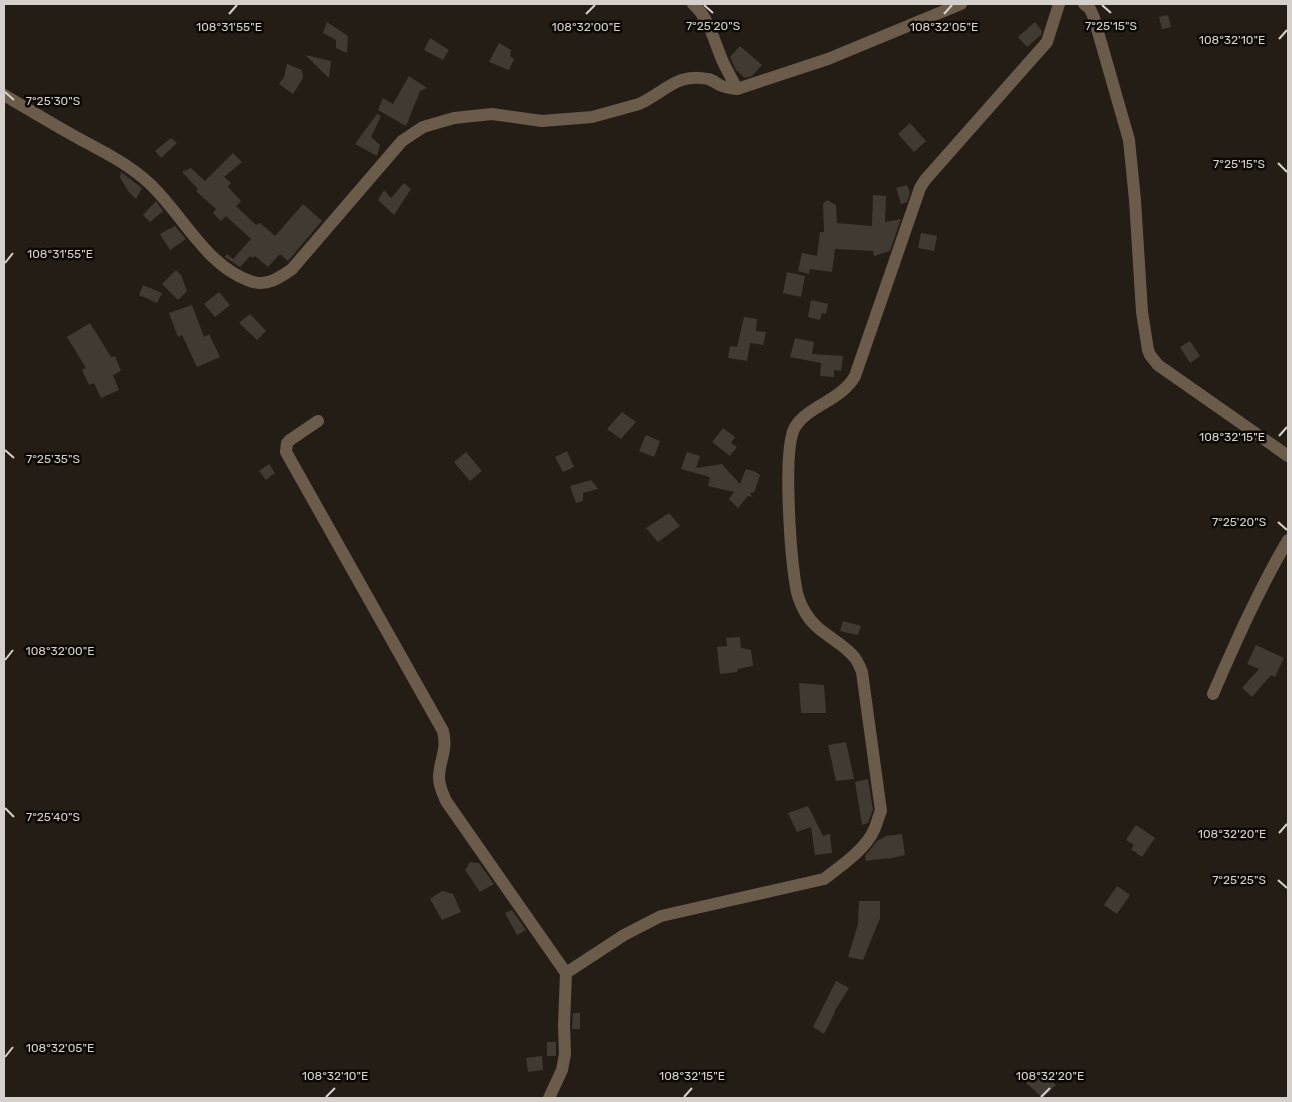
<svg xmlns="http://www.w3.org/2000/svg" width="1292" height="1102" font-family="Rubik,sans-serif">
	<rect width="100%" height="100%" fill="#241d16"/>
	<path fill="#413a32" d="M1168,15L1171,27L1162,29L1159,17Z
		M327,22L348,36L347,53L336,48V40L323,33Z
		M1035,22L1042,31L1041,35L1027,47L1018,37Z
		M430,38L449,50L443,60L424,50Z
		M499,43L511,50L510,56L514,59L509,70L489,62Z
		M740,46L762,65L752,76L745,78L736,70L730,57Z
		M305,55L331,61L329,78Z
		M287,64L302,70L303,78L293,94L279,84L284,77Z
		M409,76L427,88L420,91L406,126L378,110L383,98L393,104Z
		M377,114L381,116L371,137L380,145L377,156L355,144Z
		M910,123L926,141L914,152L898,134Z
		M171,138L177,143L161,158L155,151Z
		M233,153L242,162L224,177L231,183L228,187L241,201L236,206L256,225L260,223L275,236L303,204L322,221L288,261L280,254L268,267L255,256L253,258L250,256L240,267L225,257L227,254L233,259L251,239L226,216L221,221L213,213L216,209L196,191L198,189L182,172L191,168L205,181Z
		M121,172L142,188L136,199L128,191L120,177Z
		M404,183L411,189L394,215L378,200L384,190L391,198Z
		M907,185L910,193L907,202L901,204L896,188Z
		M873,195L886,196L885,222L901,219L890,251L874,256L873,251L835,249L832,272L810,269L809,274L798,271L802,253L817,256L820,232H824L823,204L827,200L836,205L837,223L872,226Z
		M156,201L163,211L150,222L143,215Z
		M175,226L186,239L170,250L160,234Z
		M921,233L937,236L934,251L918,248Z
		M176,270L181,275L187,291L178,300L162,284Z
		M787,272L805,276L801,297L783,293Z
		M143,285L162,293L157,303L139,295Z
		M219,292L230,305L215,317L204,304Z
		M811,300L828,304L826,314L822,313L820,320L808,317Z
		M192,305L204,337L209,334L220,357L197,367L182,335L178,337L169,313Z
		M250,314L266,331L257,340L239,323Z
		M744,317L757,319L756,331L766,332L763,345L750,343L747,361L728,358L730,346L737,347Z
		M90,323L111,357L115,356L121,371L113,375L119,390L101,398L94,383L89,385L82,370L86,368L67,337Z
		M795,338L814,342L812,354L843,356L841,371L834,370V377L820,376L821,363L790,357Z
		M1190,341L1200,356L1190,363L1180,347Z
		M622,412L636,422L621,439L607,429Z
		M723,428L735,437L731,443L737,447L730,456L712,442Z
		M646,435L660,441L654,457L639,451Z
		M567,451L574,467L563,472L555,457Z
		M466,452L482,471L470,481L454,462Z
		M687,452L700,456L696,468L722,464L740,484L746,469L756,472L760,475L754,493L752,492L750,494L753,497L748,496L738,508L729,499L734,492L708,486L710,477L681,469Z
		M269,464L275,473L266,480L259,471Z
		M591,480L598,489L583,493V501L576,503L570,486Z
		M669,513L680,526L658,542L646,528Z
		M843,621L861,626L858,635L840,631Z
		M740,637L741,648L751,650L753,666L738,669L737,672L720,674L717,647L727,646L726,638Z
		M1256,645L1284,658L1275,677L1271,675L1252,697L1242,688L1259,669L1247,664Z
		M799,683L824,685L826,713H801Z
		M846,742L854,779L836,781L828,745Z
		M868,779L873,810L868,823L862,825L855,782Z
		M808,806L823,836L830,834L832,853L815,855L811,827L797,832L788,813Z
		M1136,825L1155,838L1142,857L1131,849L1134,845L1126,840Z
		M902,834L905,855L888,859V858L866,861L865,856L877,841L886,836Z
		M470,862L479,863L494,884L480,892L465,870Z
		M1117,886L1130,895L1117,914L1104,905Z
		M442,891L453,894L461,912L442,920L430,899Z
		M859,901H880V918L863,960L848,957L858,924Z
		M512,910L526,930L517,935L505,913Z
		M836,981L849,988L834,1012H835L824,1034L813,1027Z
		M573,1013H580V1029H572Z
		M547,1042H556V1056H547Z
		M542,1056L543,1070L528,1072L526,1058Z
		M1039,1069L1056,1085L1043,1098L1026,1083Z"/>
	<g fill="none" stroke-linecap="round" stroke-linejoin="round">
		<path stroke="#6b5b4b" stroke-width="12" d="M693,4C711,20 714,43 724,64C728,72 733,81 737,89
			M1084,4L1090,9L1094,18L1129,140L1135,200L1142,312L1148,350L1150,355L1158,365L1288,456
			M4,95C28,109 52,124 76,137C102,151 129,164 150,184C183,215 205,265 250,281C267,287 279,278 292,269L402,141L423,127L454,118L492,114L542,121L592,117L639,104C664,93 677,72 708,79C713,80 717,84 722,86C726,88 732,88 737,89L828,59L961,4
			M318,421L290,440L287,443L286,452L443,731C448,751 439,760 439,778C439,786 443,794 446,801L566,973
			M1213,694C1236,641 1259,589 1288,540
			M549,1098L562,1070L565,1054L564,1025L566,973L624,935L661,916L824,879C841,866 865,850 874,830C877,824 878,817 881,811L862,672C860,667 858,662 855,658C840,639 818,635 805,612C801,605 797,595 796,587C791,559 782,449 795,427C809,405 841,401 855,376L920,188L925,180L1047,42L1059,4"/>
	</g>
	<path fill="none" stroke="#d5d0cb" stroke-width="2" d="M704,5L713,13M1102,5L1111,13M229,14L237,5M586,14L595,5M944,14L952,5M1279,39L1287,30M5,92L14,100M1278,163L1287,172M5,263L13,253M1279,436L1287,427M5,450L14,458M1278,522L1287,530M5,660L13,650M5,808L14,817M1279,833L1287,824M1278,880L1287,888M5,1057L13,1047M326,1097L335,1088M684,1097L692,1088M1041,1097L1050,1088"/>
	<g font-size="12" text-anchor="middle" fill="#d5d0cb" stroke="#0b0805" stroke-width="5" stroke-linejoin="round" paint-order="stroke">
		<text x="713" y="30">7°25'20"S</text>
		<text x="1111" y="30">7°25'15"S</text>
		<text x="229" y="31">108°31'55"E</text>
		<text x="586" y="31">108°32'00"E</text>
		<text x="944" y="31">108°32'05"E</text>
		<text x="1232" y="44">108°32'10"E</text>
		<text x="53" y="105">7°25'30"S</text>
		<text x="1239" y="168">7°25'15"S</text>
		<text x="60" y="258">108°31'55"E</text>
		<text x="1232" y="441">108°32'15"E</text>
		<text x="53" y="463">7°25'35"S</text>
		<text x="1239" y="526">7°25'20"S</text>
		<text x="60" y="655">108°32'00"E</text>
		<text x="53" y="821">7°25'40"S</text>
		<text x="1232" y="838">108°32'20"E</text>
		<text x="1239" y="884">7°25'25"S</text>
		<text x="60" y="1052">108°32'05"E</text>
		<text x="335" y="1080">108°32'10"E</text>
		<text x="692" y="1080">108°32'15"E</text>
		<text x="1050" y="1080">108°32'20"E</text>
	</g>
	<rect width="1292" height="1102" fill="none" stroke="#d5d0cb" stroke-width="10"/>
</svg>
